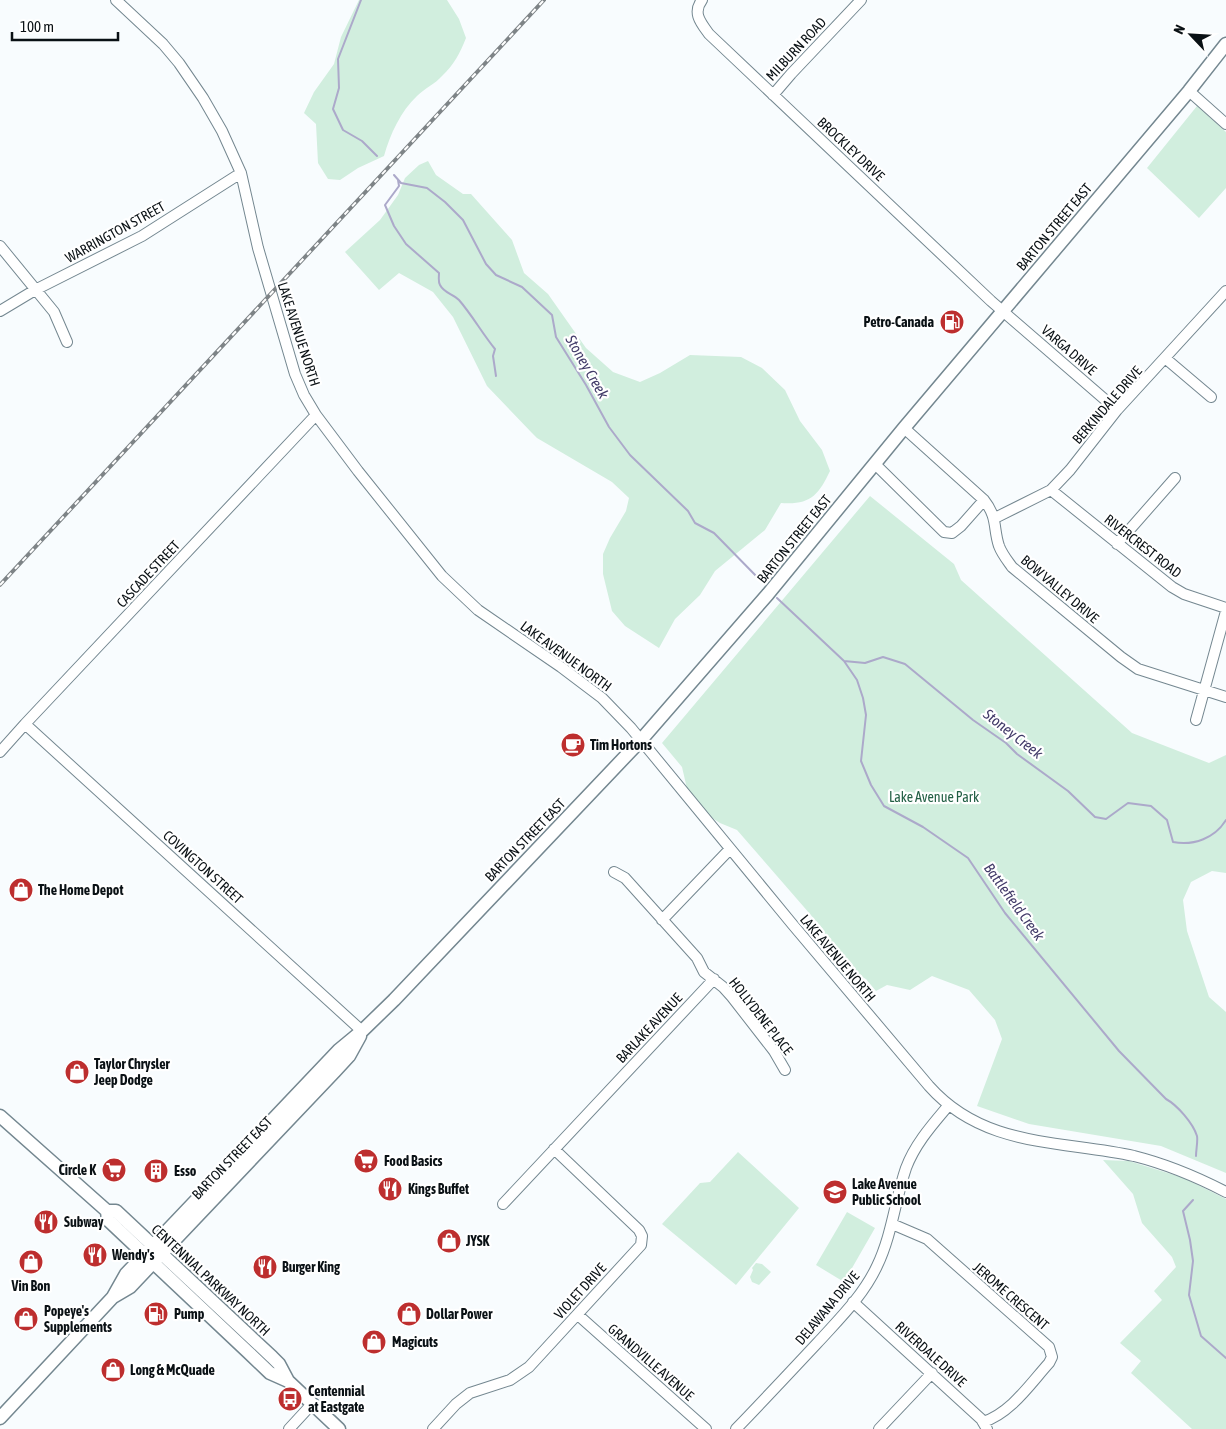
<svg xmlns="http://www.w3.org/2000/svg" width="1226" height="1429" font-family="'Asap Condensed',sans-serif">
	<rect width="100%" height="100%" fill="#f8fcfe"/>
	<path fill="#d1eede" d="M359,0H447L459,19L466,38C460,53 454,65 442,76C435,84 425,88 417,96C401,111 390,134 384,156L358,168L340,180L328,179L318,163L316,124L304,113L314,92L334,64L341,37Z
		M1197,106L1226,132V188L1199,218L1147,168Z
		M428,161L436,175L463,194H471L512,240L524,273L548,294L586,348L613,372L640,382L660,373L690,355L741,357L762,368L785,390L800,421L822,450L830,471C818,496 810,505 781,503L765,530L715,571L700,595L675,619L659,648L625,626L612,611L603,574V554L610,538L626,511L629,498L612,482L537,438L532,433L487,386L453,317L433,292L399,273L379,290L345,252L380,220L398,195L405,178L419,165Z
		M870,496L954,564L961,580L1132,733L1209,763L1226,755V873L1212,871L1191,882L1183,900L1187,931L1209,997L1226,1012V1173L1161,1146L1029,1124L977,1106L1002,1039L995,1020L969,990L932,976L910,990L887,985L876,991L866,979L843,966L830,947L823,929L737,830L720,823L701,811L688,793L682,767L662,743Z
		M738,1152L799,1208L736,1285L662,1224L700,1183L710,1182Z
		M1103,1160L1129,1161L1184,1178L1226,1199V1429H1192L1131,1373L1141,1361L1120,1343L1162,1300L1154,1291L1176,1267L1172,1257L1142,1223L1133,1194Z
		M847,1212L875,1228L844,1282L816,1265Z
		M756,1263L762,1264L771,1272L759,1285L752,1282L750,1277L753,1270L752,1268Z"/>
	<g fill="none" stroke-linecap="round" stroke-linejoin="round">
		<path stroke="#aca9ca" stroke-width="2" d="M361,0L338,59L339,88L333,109L343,130L362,141L377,156
			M394,175L401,183L427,188L445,202L463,220L486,264L496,275L522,287L552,315L556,337L586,385L609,427L630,455L688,511L695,523L714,533L762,582
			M398,180L399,186L385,205L394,226L406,244L439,273C439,277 438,282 440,285C444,293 453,294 459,300C472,315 482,333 495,349L493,356L496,376
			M777,598L844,661L857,680L863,698L866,715L861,761L871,785L884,806L923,827L968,858L1005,913L1119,1051L1166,1099C1177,1105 1193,1123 1197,1136C1198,1141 1196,1150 1196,1156
			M844,661L865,663L883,657L905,664L973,720L1006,743L1017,754L1068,791L1095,817L1106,819L1128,803L1151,806L1167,820L1173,842C1194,846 1215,838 1226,820
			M1193,1200L1183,1211L1190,1240L1193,1261L1189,1295L1201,1336L1226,1358"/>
		<defs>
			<path id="minor" d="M116,0L163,44L179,63L203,98L222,131L241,173L258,248L295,374L304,395L316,415L358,471L442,576L478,610L561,667L602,698L631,728L793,925L929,1086C984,1148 1060,1140 1134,1156C1166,1164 1197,1177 1226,1192
				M702,0C692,13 701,23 709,34L991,301L1117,410
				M1189,91L1226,124
				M773,95L791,74L861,0
				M0,246L54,312L67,342
				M0,311L35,290L142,236L241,173
				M1165,358L1211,397
				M904,428L984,500C998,518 993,528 999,546C1002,554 1007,560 1012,567L1121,657L1138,669L1226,697
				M875,464L944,532L952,533L961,526L984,500
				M1051,490L1172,587L1184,594L1226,608
				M995,518L1051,490L1070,470L1117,410L1226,291
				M1117,544L1175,478
				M1196,720L1226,611
				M25,724L362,1031
				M0,752L25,724L316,415
				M614,872L625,878L697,958L704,972L723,987L732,997L774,1051L785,1070
				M662,920L730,849
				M503,1204L714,979
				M892,1224L927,1239L1049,1347L1052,1357L1049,1363C1030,1384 1011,1413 983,1422
				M853,1302L981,1419L987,1429
				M578,1315L706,1429
				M289,1429L312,1404
				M433,1429L456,1404L470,1393L510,1380L529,1367L641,1245L642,1236L639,1230L554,1149
				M736,1429C765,1399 793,1369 822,1338C842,1316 864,1294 877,1266C892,1235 895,1200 906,1168C915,1144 932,1125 948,1106
				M879,1429L932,1373"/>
			<path id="major" d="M0,1116L107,1211H116L272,1357L279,1364L288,1381L339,1429
				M107,1211L108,1220L248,1352L270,1373L288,1381
				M113,1297L126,1274L339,1050L362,1031L394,1000L641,740L768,594L904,428L1189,91L1226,44
				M0,1418L113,1297L130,1287L335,1071L349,1056L360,1036"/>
		</defs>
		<use href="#minor" stroke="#748790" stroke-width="12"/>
		<use href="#major" stroke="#748790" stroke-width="15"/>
		<use href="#minor" stroke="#fff" stroke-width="10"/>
		<use href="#major" stroke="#fff" stroke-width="12"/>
		<defs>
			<path id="rail" d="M0,585L544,0"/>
		</defs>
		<use href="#rail" stroke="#7e8487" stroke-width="4"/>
		<use href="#rail" stroke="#fff" stroke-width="2" stroke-dasharray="5.5" stroke-linecap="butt"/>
	</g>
	<defs>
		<symbol id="fuel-disc" viewBox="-11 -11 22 22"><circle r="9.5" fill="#bd2e2e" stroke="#fff"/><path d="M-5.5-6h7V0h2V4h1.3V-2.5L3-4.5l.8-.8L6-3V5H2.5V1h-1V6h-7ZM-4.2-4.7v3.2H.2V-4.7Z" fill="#fff"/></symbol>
		<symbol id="cafe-disc" viewBox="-11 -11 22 22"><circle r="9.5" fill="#bd2e2e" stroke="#fff"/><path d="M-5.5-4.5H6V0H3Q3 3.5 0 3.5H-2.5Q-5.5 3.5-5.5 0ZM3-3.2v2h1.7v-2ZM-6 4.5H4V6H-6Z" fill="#fff"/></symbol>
		<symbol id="shop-disc" viewBox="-11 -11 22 22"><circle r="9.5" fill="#bd2e2e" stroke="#fff"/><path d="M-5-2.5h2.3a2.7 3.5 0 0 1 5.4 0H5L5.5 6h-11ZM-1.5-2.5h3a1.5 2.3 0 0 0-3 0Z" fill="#fff"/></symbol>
		<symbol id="supermarket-disc" viewBox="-11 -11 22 22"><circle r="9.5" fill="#bd2e2e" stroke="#fff"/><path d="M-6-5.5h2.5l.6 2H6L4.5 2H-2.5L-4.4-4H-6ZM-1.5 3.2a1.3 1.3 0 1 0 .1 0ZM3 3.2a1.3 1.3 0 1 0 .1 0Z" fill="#fff"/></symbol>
		<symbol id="building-disc" viewBox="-11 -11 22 22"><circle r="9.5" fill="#bd2e2e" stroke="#fff"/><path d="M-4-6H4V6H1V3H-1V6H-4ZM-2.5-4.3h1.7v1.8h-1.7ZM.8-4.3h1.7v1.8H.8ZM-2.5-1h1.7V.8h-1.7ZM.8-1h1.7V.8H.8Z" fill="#fff"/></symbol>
		<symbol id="restaurant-disc" viewBox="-11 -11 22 22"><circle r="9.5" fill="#bd2e2e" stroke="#fff"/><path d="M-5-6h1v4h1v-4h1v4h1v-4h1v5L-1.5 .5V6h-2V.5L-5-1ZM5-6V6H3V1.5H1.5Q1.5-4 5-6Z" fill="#fff"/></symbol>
		<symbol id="school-disc" viewBox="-11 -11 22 22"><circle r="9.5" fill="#bd2e2e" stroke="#fff"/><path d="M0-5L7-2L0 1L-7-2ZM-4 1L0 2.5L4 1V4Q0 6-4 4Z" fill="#fff"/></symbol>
		<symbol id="bus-disc" viewBox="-11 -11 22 22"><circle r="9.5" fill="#bd2e2e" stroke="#fff"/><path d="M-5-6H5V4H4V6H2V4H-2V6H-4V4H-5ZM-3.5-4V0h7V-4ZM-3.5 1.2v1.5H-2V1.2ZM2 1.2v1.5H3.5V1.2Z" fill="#fff"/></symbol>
	</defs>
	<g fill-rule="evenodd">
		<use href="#fuel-disc" x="938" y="308" width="28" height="28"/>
		<use href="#cafe-disc" x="559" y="731" width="28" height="28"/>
		<use href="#shop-disc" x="7" y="876" width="28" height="28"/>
		<use href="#shop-disc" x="63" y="1058" width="28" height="28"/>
		<use href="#supermarket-disc" x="352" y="1147" width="28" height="28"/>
		<use href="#supermarket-disc" x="100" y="1156" width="28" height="28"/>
		<use href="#building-disc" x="142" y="1157" width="28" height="28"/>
		<use href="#restaurant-disc" x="376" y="1175" width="28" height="28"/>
		<use href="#school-disc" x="821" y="1178" width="28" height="28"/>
		<use href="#restaurant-disc" x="32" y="1208" width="28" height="28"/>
		<use href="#shop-disc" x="435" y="1227" width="28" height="28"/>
		<use href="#restaurant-disc" x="81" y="1241" width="28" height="28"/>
		<use href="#shop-disc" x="17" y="1248" width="28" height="28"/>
		<use href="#restaurant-disc" x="251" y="1253" width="28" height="28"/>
		<use href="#fuel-disc" x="142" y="1300" width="28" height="28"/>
		<use href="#shop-disc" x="395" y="1300" width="28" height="28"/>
		<use href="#shop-disc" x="12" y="1305" width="28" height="28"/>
		<use href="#shop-disc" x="360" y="1328" width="28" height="28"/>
		<use href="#shop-disc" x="99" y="1356" width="28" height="28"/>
		<use href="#bus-disc" x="276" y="1385" width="28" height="28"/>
	</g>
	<g text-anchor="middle" stroke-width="4.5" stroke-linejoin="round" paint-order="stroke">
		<g font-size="14" fill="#0a1115" stroke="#fff">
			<text transform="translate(796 49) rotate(-47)" y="5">MILBURN ROAD</text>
			<text transform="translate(851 149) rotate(43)" y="5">BROCKLEY DRIVE</text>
			<text transform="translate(1054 227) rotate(-50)" y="5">BARTON STREET EAST</text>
			<text transform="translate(115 232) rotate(-29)" y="5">WARRINGTON STREET</text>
			<text transform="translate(299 334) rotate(72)" y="5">LAKE AVENUE NORTH</text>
			<text transform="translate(1069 350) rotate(41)" y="5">VARGA DRIVE</text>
			<text transform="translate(1107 405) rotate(-49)" y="5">BERKINDALE DRIVE</text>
			<text transform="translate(794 539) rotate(-51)" y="5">BARTON STREET EAST</text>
			<text transform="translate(1143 546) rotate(38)" y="5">RIVERCREST ROAD</text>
			<text transform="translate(148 574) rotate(-47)" y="5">CASCADE STREET</text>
			<text transform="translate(1060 589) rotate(40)" y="5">BOW VALLEY DRIVE</text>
			<text transform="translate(566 656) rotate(36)" y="5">LAKE AVENUE NORTH</text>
			<text transform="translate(525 840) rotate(-46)" y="5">BARTON STREET EAST</text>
			<text transform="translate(203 867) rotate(42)" y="5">COVINGTON STREET</text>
			<text transform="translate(838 958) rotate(50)" y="5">LAKE AVENUE NORTH</text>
			<text transform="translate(761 1016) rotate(52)" y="5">HOLLYDENE PLACE</text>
			<text transform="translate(649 1028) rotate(-47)" y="5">BARLAKE AVENUE</text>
			<text transform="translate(232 1158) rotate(-46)" y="5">BARTON STREET EAST</text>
			<text transform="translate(211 1280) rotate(43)" y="5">CENTENNIAL PARKWAY NORTH</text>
			<text transform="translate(580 1291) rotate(-48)" y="5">VIOLET DRIVE</text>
			<text transform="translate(1011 1296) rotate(41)" y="5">JEROME CRESCENT</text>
			<text transform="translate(827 1308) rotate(-50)" y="5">DELAWANA DRIVE</text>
			<text transform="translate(931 1354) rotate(42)" y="5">RIVERDALE DRIVE</text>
			<text transform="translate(651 1362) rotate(41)" y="5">GRANDVILLE AVENUE</text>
		</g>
		<g font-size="14" font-weight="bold" fill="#0a1115" stroke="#fff" text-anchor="start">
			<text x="934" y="327" text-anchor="end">Petro-Canada</text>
			<text x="590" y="750">Tim Hortons</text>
			<text x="38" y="895">The Home Depot</text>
			<text x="94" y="1069">Taylor Chrysler<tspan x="94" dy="16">Jeep Dodge</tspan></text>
			<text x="384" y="1166">Food Basics</text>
			<text x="96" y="1175" text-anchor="end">Circle K</text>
			<text x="174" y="1176">Esso</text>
			<text x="852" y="1189">Lake Avenue<tspan x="852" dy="16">Public School</tspan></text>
			<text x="408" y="1194">Kings Buffet</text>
			<text x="64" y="1227">Subway</text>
			<text x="466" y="1246">JYSK</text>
			<text x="112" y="1260">Wendy's</text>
			<text x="282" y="1272">Burger King</text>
			<text x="31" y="1291" text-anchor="middle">Vin Bon</text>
			<text x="44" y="1316">Popeye's<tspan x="44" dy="16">Supplements</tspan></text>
			<text x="174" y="1319">Pump</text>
			<text x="426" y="1319">Dollar Power</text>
			<text x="392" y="1347">Magicuts</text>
			<text x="130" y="1375">Long &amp; McQuade</text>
			<text x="308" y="1396">Centennial<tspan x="308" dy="16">at Eastgate</tspan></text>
		</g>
		<g font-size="14" fill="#225f44" stroke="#fff">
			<text x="934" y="802">Lake Avenue Park</text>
		</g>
		<g font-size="15" font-style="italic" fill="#423b69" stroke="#fff">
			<text transform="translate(587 367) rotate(60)" y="5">Stoney Creek</text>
			<text transform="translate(1013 734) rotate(38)" y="5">Stoney Creek</text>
			<text transform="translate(1014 902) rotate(54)" y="5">Battlefield Creek</text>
		</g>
	</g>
	<g transform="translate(1191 35) rotate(295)" stroke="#ffffff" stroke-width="4" paint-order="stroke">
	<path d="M0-4L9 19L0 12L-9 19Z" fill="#0a1115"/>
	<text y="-8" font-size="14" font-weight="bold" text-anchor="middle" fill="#0a1115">N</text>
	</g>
	<path d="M12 32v8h106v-8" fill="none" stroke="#0a1115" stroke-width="2.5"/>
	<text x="20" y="32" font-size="15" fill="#0a1115" stroke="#ffffff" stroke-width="4" paint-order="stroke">100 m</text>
</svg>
